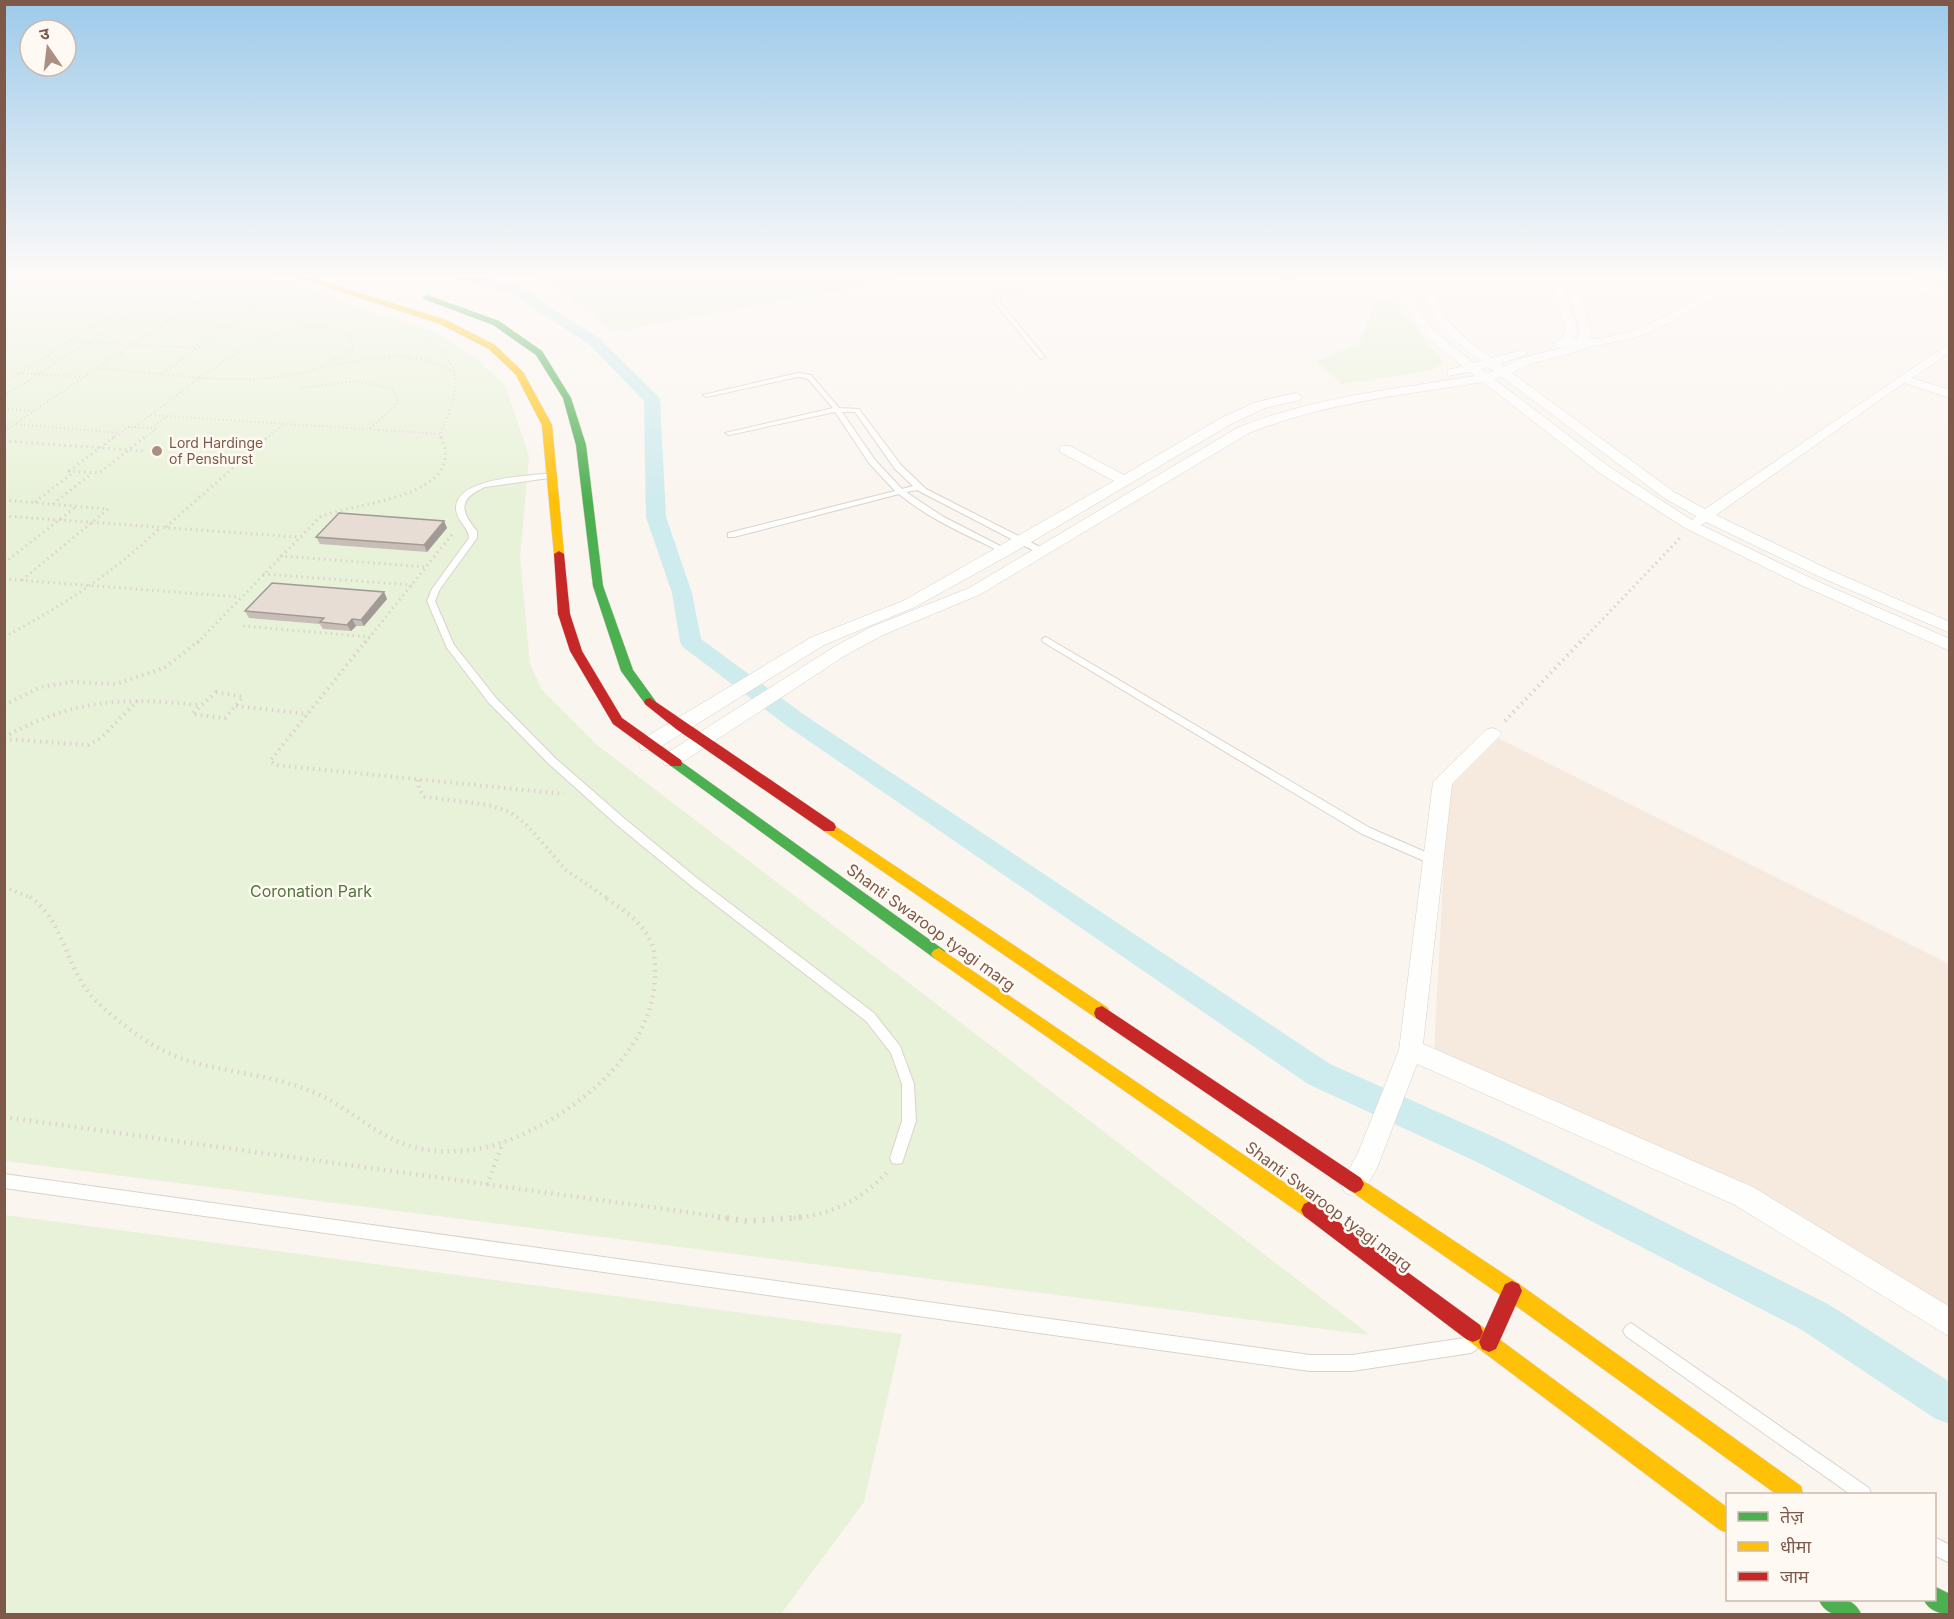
<svg xmlns="http://www.w3.org/2000/svg" width="1954" height="1619" font-family="Inter,'Noto Sans Devanagari',sans-serif">
	<rect width="100%" height="100%" fill="#faf5ef"/>
	<path fill="#f6eadf" d="M1494,736L1949,964V1316L1750,1188L1434,1054L1448,782Z"/>
	<path fill="#e8f2d8" d="M5,275H266L437,333L476,358L506,387L529,456L520,557L530,664L542,690L597,745L1370,1335L5,1161Z
		M523,275H924L612,332L558,288Z
		M1895,275H1949V291Z
		M1377,298L1395,301L1444,363L1432,370L1342,384L1317,361L1359,344Z
		M5,1215L902,1334L864,1502L781,1614H5Z"/>
	<g fill="none" stroke-linecap="round" stroke-linejoin="round">
		<path fill="#ceebed" fill-rule="evenodd" d="M448,275H474L519,286L600,339L658,396L660,400L666,517L692,593L701,639L803,714L1330,1064L1503,1141L1828,1304L1950,1382V1424L1936,1419L1802,1330L1479,1163L1308,1084L787,726L683,647L680,642L672,593L646,517L644,401L590,345L509,292L450,278Z"/>
		<defs>
			<path id="lane" d="M411,275H419L393,288L388,287Z
				M1053,275H1060L1054,280L1009,291L1000,298V302L1045,357L1042,359L1040,358L995,303L994,297L1005,289L1050,278Z
				M798,373L811,375L839,408L859,409L901,465L926,489L1046,550V554H1040L917,490L906,492L942,516L1010,551L1009,553H1003C967,535 930,520 899,494L734,537H728V533L895,491L869,463L835,412L729,435L725,433L833,408L807,378L798,377L706,397L703,395ZM842,412H855L895,469L913,486L902,489L875,460Z
				M553,473H556V477L485,487C458,499 460,511 477,531V538L440,589L435,601L454,645L496,698L555,758L625,819L698,879L874,1013L900,1046L914,1084L916,1121L902,1163L897,1164L892,1163L890,1158L902,1121V1084L891,1053L866,1021L690,885L617,825L548,763L489,703L447,648L427,601L432,589L469,538C469,527 456,521 456,508C456,477 531,476 553,473Z
				M1046,637L1370,828L1437,857L1438,860L1437,863H1429L1362,834L1043,642L1042,640L1043,638Z
				M4,1174L1310,1355H1352L1471,1337L1476,1340L1479,1345L1476,1350L1471,1353L1352,1371H1310L4,1188Z
				M1631,1323L1869,1488L1871,1494H1850L1626,1336L1623,1331L1626,1326Z
				M1934,1537L1950,1545V1563L1934,1555Z"/>
			<path id="street" d="M1403,275H1413C1410,318 1444,340 1474,363L1481,361C1451,339 1421,316 1425,275H1435C1432,316 1463,337 1492,358L1522,350L1528,354L1500,364L1504,367L1522,358L1569,346L1559,348L1553,344L1562,338L1566,330L1548,275H1558L1578,330L1573,339H1577L1580,332L1563,275H1573L1592,332L1589,339C1640,338 1693,299 1739,275H1752C1739,287 1655,332 1637,337C1625,341 1585,346 1579,351L1530,364L1512,373L1674,492L1705,509L1950,343V352L1912,378L1950,390V398L1904,383L1716,515L1832,571L1950,622V633L1820,577L1706,522L1701,525L1817,581L1950,639V651L1805,587L1685,528L1601,474L1483,382C1403,395 1324,403 1249,433L981,594L883,635L846,655L678,765H664L662,760L664,755L834,647L871,627L969,588L1239,427C1315,397 1395,389 1475,376L1470,372L1448,376V370L1463,366C1432,343 1399,318 1403,275ZM1488,367L1494,371L1487,373L1481,369ZM1502,377L1664,498L1696,516L1692,520L1611,468L1494,379Z
				M1861,275H1879L1950,295V302Z
				M1296,393L1302,397L1300,400L1265,408L1231,424L1011,554L915,607L824,645L655,750H641L639,745L641,740L812,637L903,601L1114,481L1060,452V446H1070L1124,475L1221,418L1256,402Z
				M1492,728L1498,730L1501,734L1498,738L1452,784L1423,1044L1753,1187L1950,1307V1337L1735,1205L1417,1064L1377,1168L1363,1193L1354,1196L1345,1193L1341,1184L1358,1153L1399,1050L1433,782L1486,730Z"/>
			<path id="fast" d="M427,295L499,321L542,351L571,398L586,445L603,586L633,670L654,699L656,702L654,705H646L621,671L593,586L576,445L563,398L536,355L493,325L424,299L423,297Z
				M676,758L944,950L947,954L944,958L939,960L934,958L671,766L670,763L671,760Z
				M1934,1586L1950,1594V1614C1939,1614 1928,1610 1924,1600H1934Z
				M1819,1600C1835,1598 1854,1596 1861,1614C1845,1616 1826,1618 1819,1600Z"/>
			<path id="slow" d="M290,275H302L446,320L495,345L523,372L552,425L564,554L563,556L559,557L554,554L542,425L516,375L489,349L440,324Z
				M829,822L1108,1008L1110,1013L1108,1018L1102,1020L1096,1018L824,831L822,827L824,823Z
				M939,948L1316,1204L1319,1210L1316,1216L1310,1219L1304,1216L934,958L931,954L934,950Z
				M1355,1175L1519,1284L1801,1486L1803,1494H1776L1505,1298L1349,1190L1346,1184L1349,1178Z
				M1473,1322L1480,1325L1728,1508V1533L1720,1530L1466,1339L1463,1332L1466,1325Z"/>
			<path id="jam" d="M559,551L564,554L570,614L582,651L622,718L681,760L682,763L681,766H671L613,724L570,651L558,614L554,554Z
				M650,698L834,823L836,827L834,831H824L676,729L646,705L644,702L646,699Z
				M1102,1006L1361,1178L1364,1184L1361,1190L1355,1193L1349,1190L1096,1018L1094,1013L1096,1008Z
				M1310,1201L1480,1325L1483,1332L1480,1339L1473,1342L1466,1339L1304,1216L1301,1210L1304,1204Z
				M1512,1281L1519,1284L1522,1291L1496,1349L1489,1352L1482,1349L1479,1342L1505,1284Z"/>
		</defs>
		<use href="#lane" stroke="#dad2cc" stroke-width="2"/>
		<use href="#street" stroke="#dad2cc" stroke-width="1"/>
		<use href="#fast" stroke="#dad0ca" stroke-width="1"/>
		<use href="#slow" stroke="#dad0ca" stroke-width="1"/>
		<use href="#jam" stroke="#dad0ca" stroke-width="1"/>
		<path stroke="#ddd3ce" stroke-width="2" stroke-dasharray="1 3" stroke-linecap="butt" d="M164,275L233,279L254,275
			M4,279L49,275
			M135,300L301,309L364,318
			M106,319L227,326
			M301,328C320,328 350,324 354,348C306,383 256,380 199,378L254,342Z
			M422,336C467,366 460,389 440,434L441,439
			M70,341L197,348
			M333,366C375,356 418,348 456,374
			M97,368L199,378
			M19,373L83,377
			M163,373L266,298
			M4,383L161,283L221,285
			M302,388L357,381L392,389L398,397L396,406L369,429
			M4,396L178,284
			M4,409L34,411
			M151,415L199,378
			M16,424L119,433
			M135,427L156,429L143,439
			M135,427L150,415L440,434
			M151,428L166,417
			M4,431L230,279
			M112,439L128,427H135
			M266,439L282,425"/>
		<path stroke="#ddd3ce" stroke-width="3" stroke-dasharray="1.5 4" stroke-linecap="butt" d="M114,437L69,471L99,473L145,437
			M4,441L144,451
			M4,500L108,509L22,580
			M35,502L74,472
			M53,504L91,474
			M4,516L297,537
			M166,527L268,437
			M280,556L426,567
			M4,563L77,506
			M263,574L412,585
			M4,579L240,597
			M243,626L370,637
			M4,637C61,607 113,573 160,528
			M197,643L320,517C355,502 469,498 441,437
			M365,643L454,532
			M1580,643L1680,538"/>
		<path stroke="#ddd3ce" stroke-width="4" stroke-dasharray="1.5 4.5" stroke-linecap="butt" d="M366,641L270,761L276,765L564,794
			M216,692L243,697L225,718L192,714Z
			M4,705L41,687L72,682L116,684L164,668L199,641
			M236,706L308,714
			M1505,721L1581,641
			M4,737C76,699 120,697 200,705
			M4,739L88,745L101,738L139,699
			M418,780L419,789L425,797L489,805L510,812L526,824L566,870L607,898
			M4,887L32,898"/>
		<path stroke="#ddd3ce" stroke-width="4.5" stroke-dasharray="1.5 5" stroke-linecap="butt" d="M30,897C66,922 65,972 98,1003C123,1026 156,1051 189,1061C231,1073 273,1075 313,1092C352,1108 379,1141 422,1149C450,1154 480,1151 507,1141C575,1115 656,1051 655,972C655,962 655,950 650,940C641,921 621,908 604,897
			M4,1117L729,1218
			M487,1185L503,1142
			M794,1218C833,1214 862,1200 888,1171"/>
		<path stroke="#ddd3ce" stroke-width="6" stroke-dasharray="2 7" stroke-linecap="butt" d="M718,1217L747,1221L806,1217"/>
		<use href="#lane" fill="#fefefd" fill-rule="evenodd"/>
		<use href="#street" fill="#fefefd" fill-rule="evenodd"/>
		<use href="#fast" fill="#4caf50" fill-rule="evenodd"/>
		<use href="#slow" fill="#ffc107" fill-rule="evenodd"/>
		<use href="#jam" fill="#c62828" fill-rule="evenodd"/>
	</g>
	<path fill="#c7beb7" d="M1262,275H1298L1292,281Z
		M444,521L447,528L427,552L320,544L316,537Z
		M384,592L387,599L364,626H356L351,631L323,629L320,624L249,618L245,611Z"/>
	<path fill="#a29b95" d="M1293,275H1298L1292,281Z
		M444,521L447,528L427,552L424,545Z
		M384,592L387,599L364,626L361,620Z
		M352,619L356,626L351,631L347,625Z"/>
	<path fill="#e7ddd5" stroke="#a29b95" stroke-width="1.5" d="M339,513L444,521L424,545L316,537Z
		M272,583L384,592L361,620L352,619L347,625L320,622L324,618L245,611Z"/>
	<linearGradient id="sky" x2="0" y2="1"><stop stop-color="#9dcaea"/><stop offset="0.55" stop-color="#fdfaf8"/><stop offset="1" stop-color="#fdfaf8" stop-opacity="0"/></linearGradient>
	<rect width="1954" height="502" fill="url(#sky)"/>
	<circle fill="#a99083" stroke="#fff9f3" stroke-width="2" cx="157" cy="451" r="6"/>
	<g text-anchor="middle" stroke-width="5" stroke-linejoin="round" paint-order="stroke">
		<g font-size="14" fill="#7e5949" stroke="#fff9f3" text-anchor="start">
			<text x="169" y="448">Lord Hardinge<tspan x="169" dy="16">of Penshurst</tspan></text>
		</g>
		<g font-size="16" fill="#4f783a" stroke="#fff9f3">
			<text x="311" y="897">Coronation Park</text>
		</g>
		<g font-size="16" fill="#7e5949" stroke="#fff9f3">
			<text transform="translate(931 927) rotate(36)" y="6">Shanti Swaroop tyagi marg</text>
			<text transform="translate(1329 1206) rotate(37)" y="6">Shanti Swaroop tyagi marg</text>
		</g>
	</g>
	<rect width="1954" height="1619" fill="none" stroke="#7e5949" stroke-width="12"/>
	<rect x="1726" y="1493" width="210" height="108" fill="#fff9f3" stroke="#cbb9af" stroke-width="1.5"/>
	<rect x="1738" y="1512" width="30" height="9" fill="#4caf50" stroke="#cbb9af" stroke-width="1.5"/>
	<text x="1780" y="1523" font-size="18" fill="#7e5949">तेज़</text>
	<rect x="1738" y="1542" width="30" height="9" fill="#ffc107" stroke="#cbb9af" stroke-width="1.5"/>
	<text x="1780" y="1553" font-size="18" fill="#7e5949">धीमा</text>
	<rect x="1738" y="1572" width="30" height="9" fill="#c62828" stroke="#cbb9af" stroke-width="1.5"/>
	<text x="1780" y="1583" font-size="18" fill="#7e5949">जाम</text>
	<g transform="translate(48 48) rotate(346)"><circle r="28" fill="#fff9f3" stroke="#cbb9af" stroke-width="1.5"/>
	<path d="M0-4.5L10 22L0 15L-10 22Z" fill="#a99083"/>
	<text y="-9" font-size="16" font-weight="bold" text-anchor="middle" fill="#7e5949">उ</text>
	</g>
</svg>
